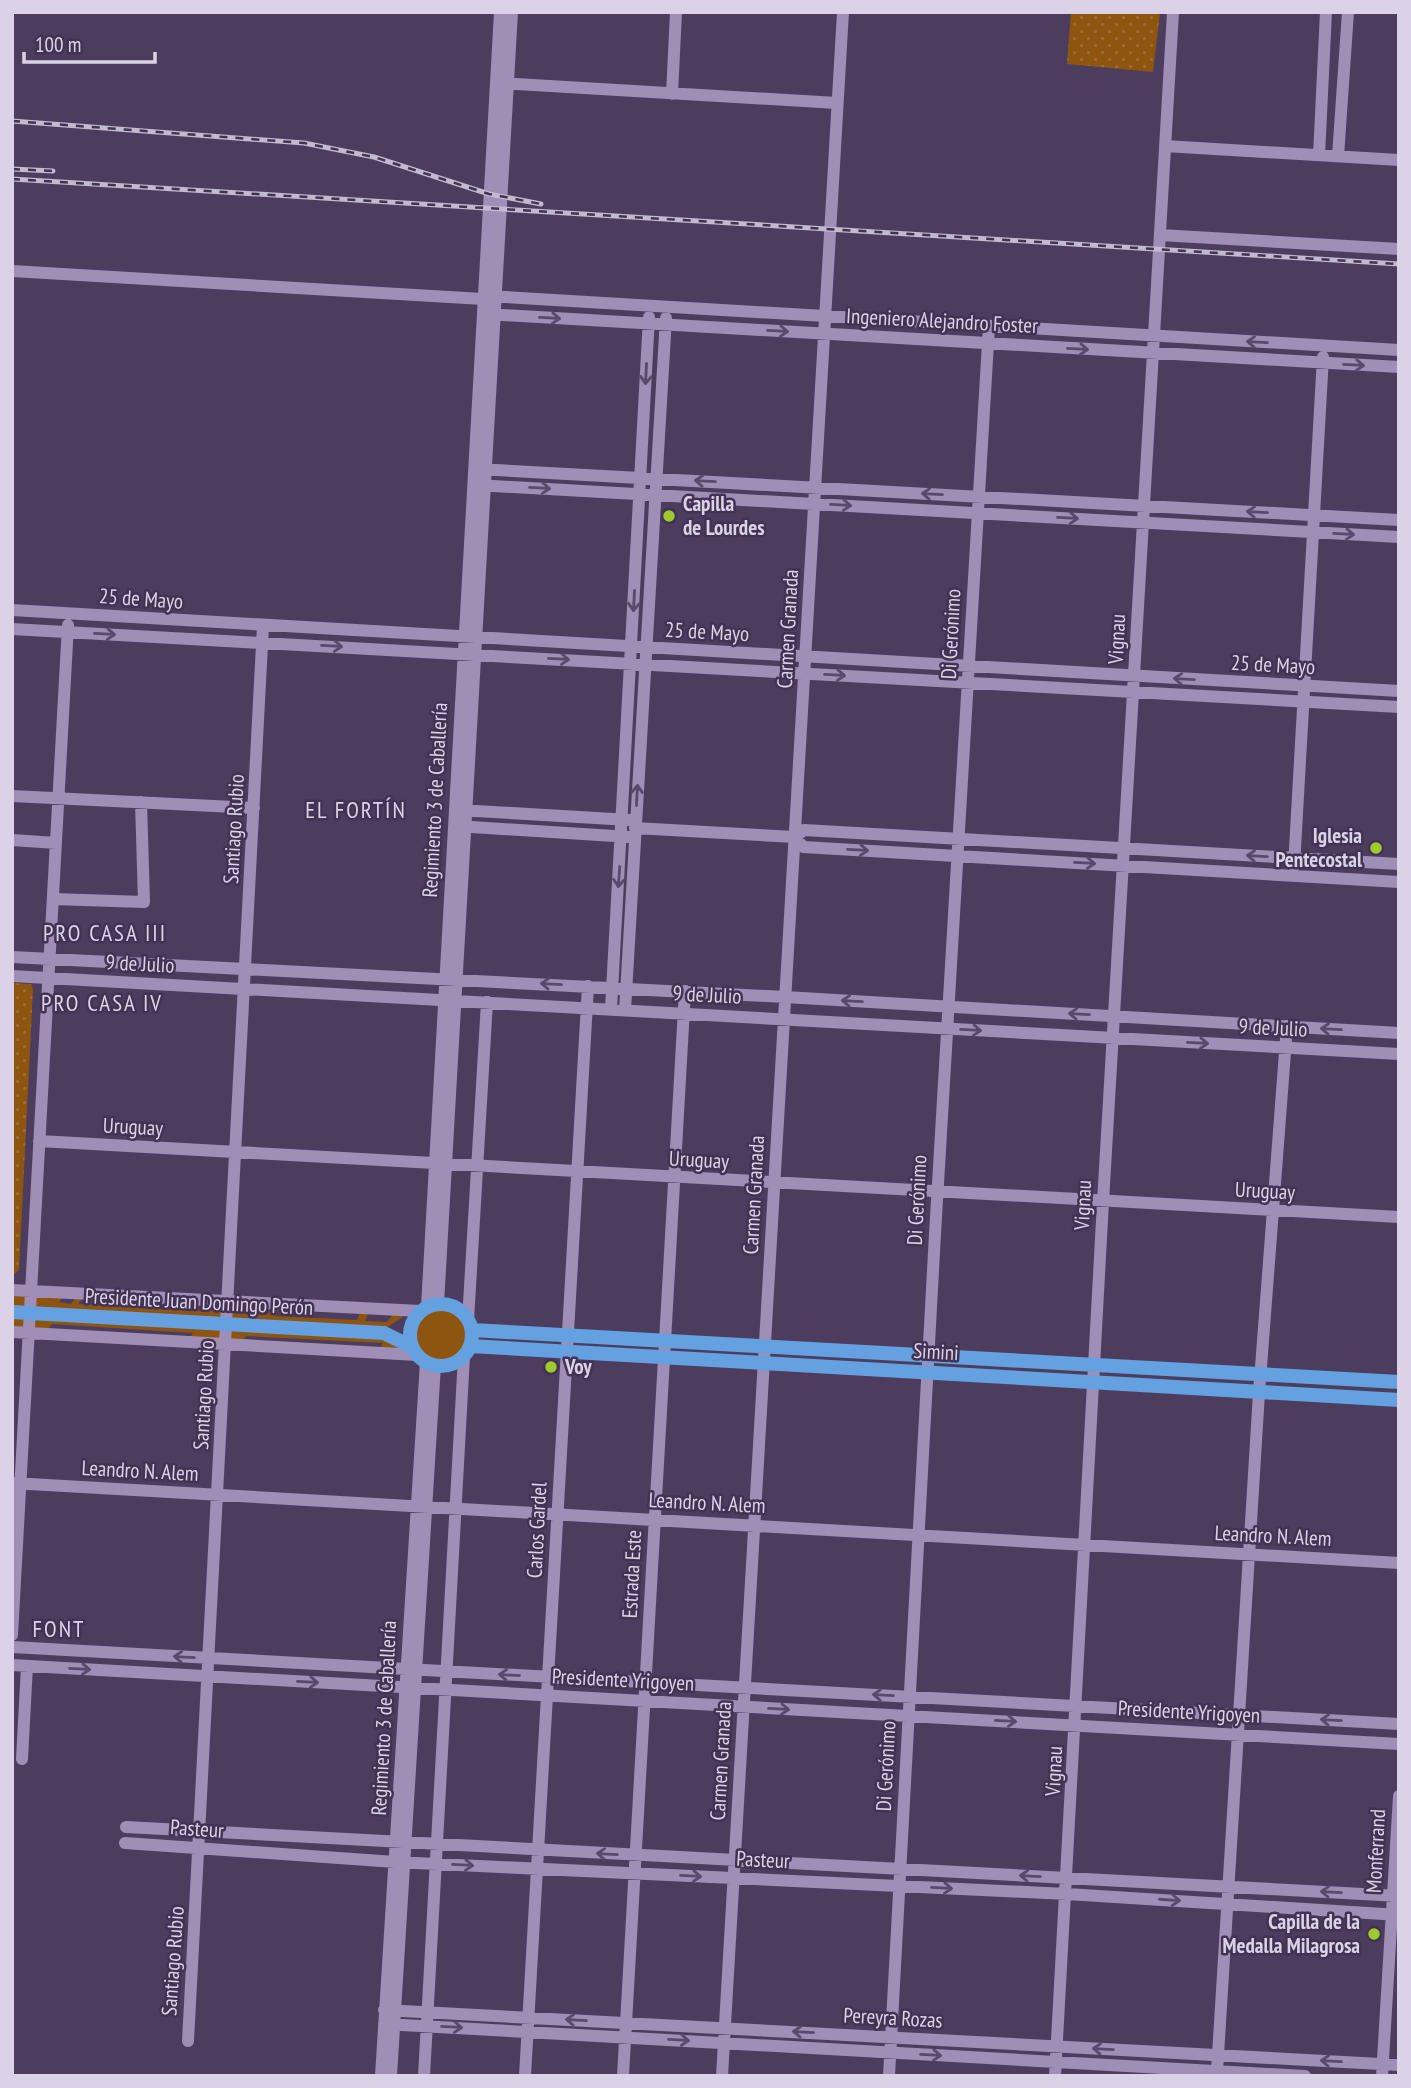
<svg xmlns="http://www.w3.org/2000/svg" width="1411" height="2088" font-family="'PT Sans Narrow',sans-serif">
	<defs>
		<pattern id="park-dots" width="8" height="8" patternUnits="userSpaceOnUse" patternTransform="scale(1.75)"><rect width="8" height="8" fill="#8e5510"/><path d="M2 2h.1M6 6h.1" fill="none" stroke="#9d6d33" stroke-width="1.8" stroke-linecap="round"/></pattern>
	</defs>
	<rect width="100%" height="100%" fill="#4c3d5f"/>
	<path fill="#8e5510" d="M12,1293L64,1296L59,1302L71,1304L76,1297H83L78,1304L175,1310L181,1302H191L187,1310L201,1311L206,1303L254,1306L251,1314L267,1315L273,1307H280L275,1316L357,1320L361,1311H369L365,1321L387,1322L394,1313H401L403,1317L384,1329L12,1308Z
		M414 1335a27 27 0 1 1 54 0a27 27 0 1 1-54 0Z
		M12,1316L383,1336L394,1341L399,1349L379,1350L383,1343L246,1336L242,1342L189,1339L193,1333L52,1324L47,1331L12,1330Z"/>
	<path fill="url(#park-dots)" d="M1071,12H1160L1153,72L1067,64Z
		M12,983L31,984L33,989L19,1270L12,1276Z"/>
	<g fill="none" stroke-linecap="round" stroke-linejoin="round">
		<path stroke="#9f8eb6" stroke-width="12" d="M500,83L837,103
			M672,94L676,12
			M1165,146L1399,160
			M1319,155L1326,12
			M1338,156L1348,12
			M1160,235L1399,249
			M12,271L483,299
			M487,296L1399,350
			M486,314L1399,367
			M477,469L1399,520
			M476,485L1399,537
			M12,610L1399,691
			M12,629L1399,707
			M12,796L254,808
			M459,810L630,820
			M456,826L630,837
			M635,828L795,837L804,830L1399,864
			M795,837L803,847L1399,882
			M12,840L56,843
			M1294,866L1323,357
			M53,899L144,902L141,802
			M12,957L785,997L1399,1033
			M12,976L1399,1054
			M611,1009L649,317
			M625,1010L666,318
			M39,1141L1399,1217
			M12,1290L420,1311
			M438,1304L512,12
			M427,1307L500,12
			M468,1320L487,1002
			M12,1332L417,1355
			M12,1483L1399,1563
			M12,1635L68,625
			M12,1647L1399,1724
			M12,1665L1399,1744
			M22,1759L27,1666
			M126,1827L1399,1896
			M125,1843L395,1862L1067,1894L1399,1915
			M384,2010L1399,2065
			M384,2024L1305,2076
			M188,2041L263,626
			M1217,2071L1259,1393L1287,1026
			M381,2076L426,1362
			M391,2076L435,1365
			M424,2076L464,1356
			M525,2076L588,986
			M623,2076L685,991
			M722,2076L843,12
			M889,2076L935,1234L989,326
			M1055,2076L1103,1202L1173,12
			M1382,2076L1399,1796"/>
		<path stroke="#65a1e0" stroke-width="14" d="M410 1335a31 31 0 1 1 62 0a31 31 0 1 1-62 0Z
			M12,1312L384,1333L412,1347
			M472,1330L1399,1382
			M470,1346L1399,1400"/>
		<defs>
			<path id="rail" d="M12,121L304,143L374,157L489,194L541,204
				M12,169L53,171
				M12,179L1399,264"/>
		</defs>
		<use href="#rail" stroke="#c3b9d0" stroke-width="5"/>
		<use href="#rail" stroke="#423354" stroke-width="2.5" stroke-dasharray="8" stroke-linecap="butt"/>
	</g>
	<defs><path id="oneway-shaft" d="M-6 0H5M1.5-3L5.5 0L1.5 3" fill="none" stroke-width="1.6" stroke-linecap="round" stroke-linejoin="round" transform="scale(1.75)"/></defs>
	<g stroke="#594a6c">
		<use href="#oneway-shaft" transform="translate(550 318) rotate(3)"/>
		<use href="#oneway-shaft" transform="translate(778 331) rotate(3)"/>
		<use href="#oneway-shaft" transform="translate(1257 342) rotate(-177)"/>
		<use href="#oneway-shaft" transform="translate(1078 349) rotate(3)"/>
		<use href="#oneway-shaft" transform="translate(1354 365) rotate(3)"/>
		<use href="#oneway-shaft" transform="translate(646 374) rotate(93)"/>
		<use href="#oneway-shaft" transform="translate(705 481) rotate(-177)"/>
		<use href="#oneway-shaft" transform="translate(540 488) rotate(3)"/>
		<use href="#oneway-shaft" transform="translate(932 494) rotate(-177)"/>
		<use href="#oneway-shaft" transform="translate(841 505) rotate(3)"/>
		<use href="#oneway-shaft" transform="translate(1257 512) rotate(-177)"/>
		<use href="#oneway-shaft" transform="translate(1068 518) rotate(3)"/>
		<use href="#oneway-shaft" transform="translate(1344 534) rotate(3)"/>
		<use href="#oneway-shaft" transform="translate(634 601) rotate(93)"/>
		<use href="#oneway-shaft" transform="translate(105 634) rotate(3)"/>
		<use href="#oneway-shaft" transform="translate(332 646) rotate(3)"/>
		<use href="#oneway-shaft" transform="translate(559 659) rotate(3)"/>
		<use href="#oneway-shaft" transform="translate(835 675) rotate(3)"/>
		<use href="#oneway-shaft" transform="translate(1184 679) rotate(-177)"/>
		<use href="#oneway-shaft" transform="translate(637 795) rotate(-87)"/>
		<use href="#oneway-shaft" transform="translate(858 850) rotate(3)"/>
		<use href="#oneway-shaft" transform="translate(1257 856) rotate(-177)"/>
		<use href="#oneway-shaft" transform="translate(1085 863) rotate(3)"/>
		<use href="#oneway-shaft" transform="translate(619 877) rotate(94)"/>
		<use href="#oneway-shaft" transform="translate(551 984) rotate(-177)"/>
		<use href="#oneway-shaft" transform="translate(852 1001) rotate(-177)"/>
		<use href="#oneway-shaft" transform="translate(1079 1014) rotate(-177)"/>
		<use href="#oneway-shaft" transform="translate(1331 1029) rotate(-177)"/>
		<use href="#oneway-shaft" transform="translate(971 1030) rotate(3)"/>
		<use href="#oneway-shaft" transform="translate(1198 1043) rotate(3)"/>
		<use href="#oneway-shaft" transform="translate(184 1657) rotate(-177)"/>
		<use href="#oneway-shaft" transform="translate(80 1669) rotate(3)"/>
		<use href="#oneway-shaft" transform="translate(509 1675) rotate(-177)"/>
		<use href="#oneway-shaft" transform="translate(308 1682) rotate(3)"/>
		<use href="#oneway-shaft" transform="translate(883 1695) rotate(-177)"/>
		<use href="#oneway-shaft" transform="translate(779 1709) rotate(3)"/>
		<use href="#oneway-shaft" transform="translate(1331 1720) rotate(-177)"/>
		<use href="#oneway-shaft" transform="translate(1006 1721) rotate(3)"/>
		<use href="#oneway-shaft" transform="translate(607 1854) rotate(-177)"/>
		<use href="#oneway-shaft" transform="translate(463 1865) rotate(3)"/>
		<use href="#oneway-shaft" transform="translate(691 1876) rotate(3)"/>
		<use href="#oneway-shaft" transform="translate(1030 1876) rotate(-177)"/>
		<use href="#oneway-shaft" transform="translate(942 1888) rotate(3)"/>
		<use href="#oneway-shaft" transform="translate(1331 1892) rotate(-177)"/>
		<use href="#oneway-shaft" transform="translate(1170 1900) rotate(4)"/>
		<use href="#oneway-shaft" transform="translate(576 2020) rotate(-177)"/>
		<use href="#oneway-shaft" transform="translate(452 2027) rotate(3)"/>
		<use href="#oneway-shaft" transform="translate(803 2032) rotate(-177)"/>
		<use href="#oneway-shaft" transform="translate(679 2040) rotate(3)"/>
		<use href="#oneway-shaft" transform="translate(1103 2049) rotate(-177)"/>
		<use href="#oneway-shaft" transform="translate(931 2055) rotate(3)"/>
		<use href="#oneway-shaft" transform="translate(1331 2061) rotate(-177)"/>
	</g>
	<g fill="#9fca2d" stroke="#423354" stroke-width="2.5">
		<circle cx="669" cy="516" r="7"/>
		<circle cx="1376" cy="848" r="7"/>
		<circle cx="551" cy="1367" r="7"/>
		<circle cx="1374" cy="1934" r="7"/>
	</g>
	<g text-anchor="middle" stroke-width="5" stroke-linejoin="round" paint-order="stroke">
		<g font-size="21" fill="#dbd2e7" stroke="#423354">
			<text transform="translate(942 321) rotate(3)" y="7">Ingeniero Alejandro Foster</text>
			<text transform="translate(141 599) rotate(4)" y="7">25 de Mayo</text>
			<text transform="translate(788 629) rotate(-87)" y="7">Carmen Granada</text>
			<text transform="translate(707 632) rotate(3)" y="7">25 de Mayo</text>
			<text transform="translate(951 634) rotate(-87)" y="7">Di Gerónimo</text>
			<text transform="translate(1117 639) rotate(-87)" y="7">Vignau</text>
			<text transform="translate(1273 665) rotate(3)" y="7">25 de Mayo</text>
			<text transform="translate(435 800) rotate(-87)" y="7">Regimiento 3 de Caballería</text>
			<text transform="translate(234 829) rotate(-87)" y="7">Santiago Rubio</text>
			<text transform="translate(140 964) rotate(3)" y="7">9 de Julio</text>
			<text transform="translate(707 995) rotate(3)" y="7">9 de Julio</text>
			<text transform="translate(1273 1028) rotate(3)" y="7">9 de Julio</text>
			<text transform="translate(133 1127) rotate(3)" y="7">Uruguay</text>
			<text transform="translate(699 1160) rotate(3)" y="7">Uruguay</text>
			<text transform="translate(1265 1191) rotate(3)" y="7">Uruguay</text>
			<text transform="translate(754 1195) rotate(-87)" y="7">Carmen Granada</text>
			<text transform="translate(917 1200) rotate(-87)" y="7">Di Gerónimo</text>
			<text transform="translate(1083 1205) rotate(-87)" y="7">Vignau</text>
			<text transform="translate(199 1302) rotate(3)" y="7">Presidente Juan Domingo Perón</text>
			<text transform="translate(936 1352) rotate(3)" y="7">Simini</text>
			<text transform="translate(204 1395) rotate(-87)" y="7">Santiago Rubio</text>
			<text transform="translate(140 1471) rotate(3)" y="7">Leandro N. Alem</text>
			<text transform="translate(707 1503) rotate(3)" y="7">Leandro N. Alem</text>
			<text transform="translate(537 1530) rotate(-87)" y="7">Carlos Gardel</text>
			<text transform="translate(1273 1536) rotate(3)" y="7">Leandro N. Alem</text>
			<text transform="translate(632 1574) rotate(-87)" y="7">Estrada Este</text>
			<text transform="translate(623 1680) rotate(3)" y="7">Presidente Yrigoyen</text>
			<text transform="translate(1189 1712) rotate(3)" y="7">Presidente Yrigoyen</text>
			<text transform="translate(384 1718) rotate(-87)" y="7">Regimiento 3 de Caballería</text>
			<text transform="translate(721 1761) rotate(-87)" y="7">Carmen Granada</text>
			<text transform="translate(886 1766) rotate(-87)" y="7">Di Gerónimo</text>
			<text transform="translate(1054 1771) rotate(-87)" y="7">Vignau</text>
			<text transform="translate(197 1829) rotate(4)" y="7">Pasteur</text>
			<text transform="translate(1376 1851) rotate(-87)" y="7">Monferrand</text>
			<text transform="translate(763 1860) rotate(3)" y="7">Pasteur</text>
			<text transform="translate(173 1961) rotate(-86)" y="7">Santiago Rubio</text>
			<text transform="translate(893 2018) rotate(3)" y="7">Pereyra Rozas</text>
		</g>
		<g font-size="21" font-weight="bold" fill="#dbd2e7" stroke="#423354" text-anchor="start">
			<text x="683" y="511">Capilla<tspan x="683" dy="24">de Lourdes</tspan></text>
			<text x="1362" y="843" text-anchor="end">Iglesia<tspan x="1362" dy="24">Pentecostal</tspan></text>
			<text x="565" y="1374">Voy</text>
			<text x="1360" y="1929" text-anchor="end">Capilla de la<tspan x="1360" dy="24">Medalla Milagrosa</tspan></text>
		</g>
		<g font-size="23" letter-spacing="2" fill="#dbd2e7" stroke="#423354">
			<text x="356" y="818">EL FORTÍN</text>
			<text x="105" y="941">PRO CASA III</text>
			<text x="102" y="1011">PRO CASA IV</text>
			<text x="59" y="1637">FONT</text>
		</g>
	</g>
	<rect width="1411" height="2088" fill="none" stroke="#dbd2e7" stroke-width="28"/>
	<path d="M24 52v10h131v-10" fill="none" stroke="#dbd2e7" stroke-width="3.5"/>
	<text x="35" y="52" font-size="21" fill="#dbd2e7" stroke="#423354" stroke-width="5" paint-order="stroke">100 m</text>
</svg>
